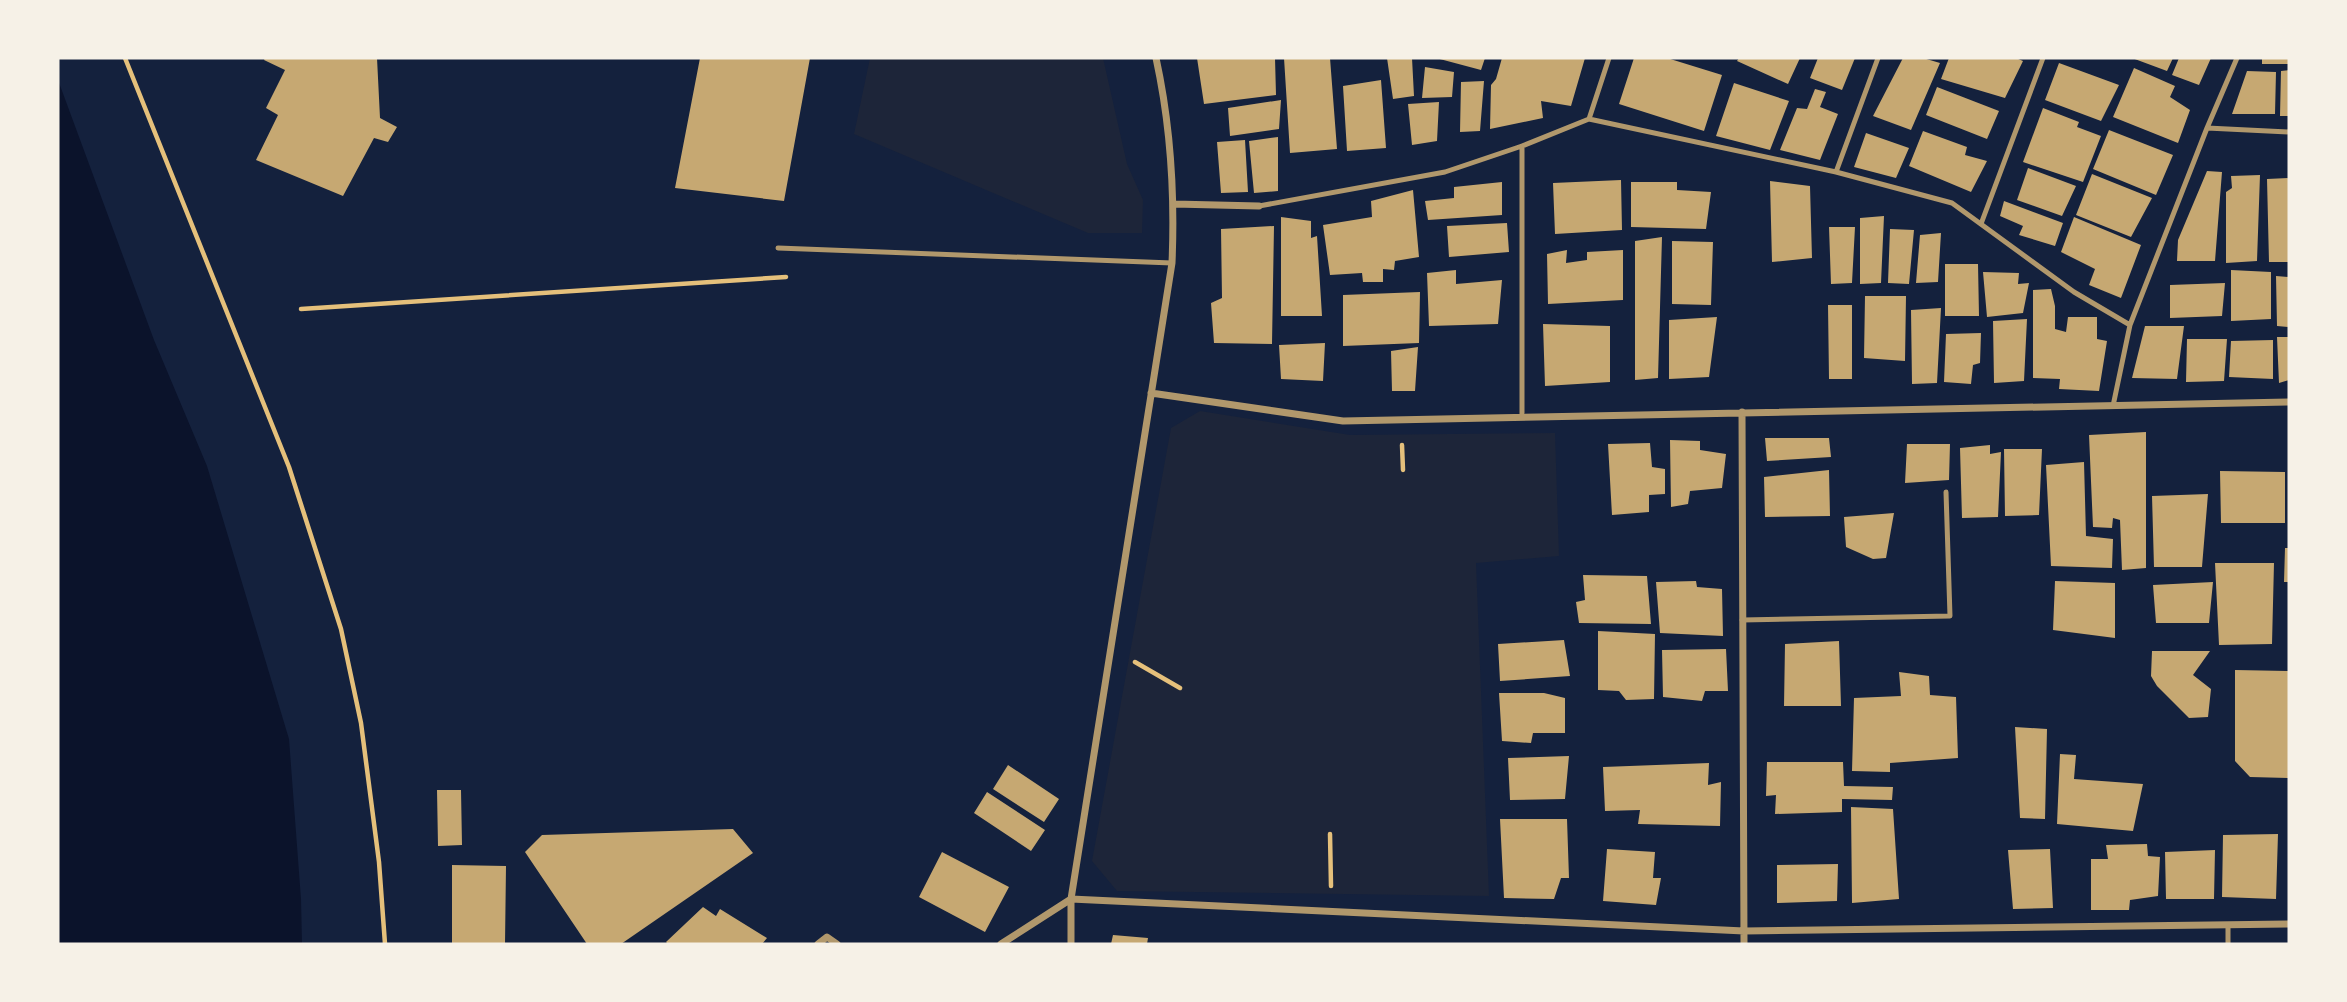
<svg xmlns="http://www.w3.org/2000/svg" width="2347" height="1002" font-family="'Archivo Narrow',sans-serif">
	<rect width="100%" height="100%" fill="#14213d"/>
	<path fill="#1d2539" d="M870,58H1103L1127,164L1143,200L1142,233H1088L854,134Z
		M1200,411L1350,435L1555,433L1559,556L1476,563L1489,896L1117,891L1092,861L1171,428Z"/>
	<path fill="#0b132b" d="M58,80L154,340L207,466L289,739L301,899L302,944H58Z"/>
	<path fill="#c6a872" d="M265,58H377L380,118L397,127L388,142L374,138L343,196L256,160L278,115L266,108L285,70L264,60Z
		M700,58H810L784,201L675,188Z
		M1197,58H1275L1276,95L1204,104Z
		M1284,58H1330L1337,149L1290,153Z
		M1387,58H1412L1414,96L1393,99Z
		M1436,58H1485L1481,70Z
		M1502,58H1585L1571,106L1541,101L1543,118L1490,129L1491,85L1496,79Z
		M1634,58H1667L1722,75L1704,131L1619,104Z
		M1739,58H1800L1788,84L1737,61Z
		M1818,58H1855L1842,90L1810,78Z
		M1903,58H1923L1940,63L1911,130L1873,116Z
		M1949,58H2016L2023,61L2005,98L1941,79Z
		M2132,58H2173L2167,71Z
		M2179,58H2211L2199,85L2172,75Z
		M2262,58H2289V64H2262Z
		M2059,63L2119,85L2101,121L2045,100Z
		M1425,67L1454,72L1452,97L1422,98Z
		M2134,68L2175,86L2170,97L2190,110L2178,143L2113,117Z
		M2289,70V116H2280L2281,71Z
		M2247,71L2276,72L2275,114H2232Z
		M1381,80L1386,148L1347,151L1343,86Z
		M1484,81L1480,131L1460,132L1461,82Z
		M1734,83L1789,101L1770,150L1716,136Z
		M1937,87L1999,111L1987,139L1926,115Z
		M1815,89L1826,92L1820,107L1838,114L1820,160L1780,150L1797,108L1807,109Z
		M1281,100L1279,129L1230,136L1228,108Z
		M1439,102L1437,141L1412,145L1408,104Z
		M2043,108L2079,122L2077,127L2101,136L2083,182L2023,162Z
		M2109,130L2173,155L2156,195L2093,169Z
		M1923,131L1967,147L1965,155L1987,161L1971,192L1909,166Z
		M1866,133L1909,148L1896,178L1854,167Z
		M1278,137V191L1254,193L1249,141Z
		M1245,140L1248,192L1221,193L1217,142Z
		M2028,168L2076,186L2062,216L2017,200Z
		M2207,171L2222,172L2215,261H2177L2178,240Z
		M2092,174L2152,198L2131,237L2076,215Z
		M2260,175L2257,261L2226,263V192L2232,188L2231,176Z
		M2289,178V262H2269L2267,179Z
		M1621,180L1622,230L1555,234L1553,183Z
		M1770,181L1810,186L1812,258L1772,262Z
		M1502,182V215L1428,220L1425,201L1454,198V187Z
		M1631,182H1677V190L1711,192L1706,229L1631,227Z
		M1413,190L1419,257L1395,261L1394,270L1383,269V282H1363L1362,273L1330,275L1323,225L1372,217L1371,201Z
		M2004,201L2063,223L2055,246L2019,235L2023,226L2000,216Z
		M1884,216L1881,283L1860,284V218Z
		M1281,217L1311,221V238L1317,236L1322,316H1281Z
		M2074,217L2141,245L2121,298L2089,285L2095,269L2061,252Z
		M1507,223L1509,252L1449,257L1447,226Z
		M1274,226L1272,344L1214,343L1211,303L1222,298L1221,229Z
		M1829,227H1855L1852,283L1831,284Z
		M1890,229L1914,230L1909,284L1888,283Z
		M1941,233L1938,282L1916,283L1920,235Z
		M1662,237L1658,378L1635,380V241Z
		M1672,241L1713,242L1711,305L1672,304Z
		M1567,250L1566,263L1587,260V252L1623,250V300L1548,304L1547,254Z
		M1945,264H1978L1979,316H1945Z
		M1456,270V284L1502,280L1498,324L1429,326L1427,273Z
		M2231,270L2271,272V319L2231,321Z
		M1983,272L2019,273L2018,284L2029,283L2023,313L1987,317Z
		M2276,276L2289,277V327L2277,326Z
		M2225,283L2222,316L2170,318V285Z
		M2051,289L2055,306V329L2066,332L2068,317H2097V339L2107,341L2099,391L2059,389L2060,379L2033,378V290Z
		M1420,292L1419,343L1343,346V295Z
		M1865,296H1906L1905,361L1864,358Z
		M1828,305H1852V379H1829Z
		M1941,308L1937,383L1912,384L1911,310Z
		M1717,317L1709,377L1669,379V320Z
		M2027,319L2024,381L1994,383L1993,321Z
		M1543,324L1610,326V382L1545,386Z
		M2145,326H2184L2177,379L2132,378Z
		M1981,333L1980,363L1973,365L1971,384L1944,382L1946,334Z
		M2277,337H2289V380L2279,383Z
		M2187,339H2227L2224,381L2186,382Z
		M2273,340V379L2229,377L2231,341Z
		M1325,343L1323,381L1281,379L1279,345Z
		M1418,347L1415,391H1392L1391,351Z
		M2146,432V568L2122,570L2120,520L2113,518L2112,528L2093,527L2089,435Z
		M1765,438H1829L1831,457L1767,461Z
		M1670,440L1700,441V450L1726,454L1722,488L1690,491L1688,504L1671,507Z
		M1650,443L1652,467L1665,469V494L1649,495V512L1612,515L1608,444Z
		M1907,444H1950L1949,480L1905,483Z
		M1990,445V454L2001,452L1998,517L1962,518L1960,448Z
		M2004,449H2042L2039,515L2005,516Z
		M2084,462L2086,536L2113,539L2112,568L2051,566L2046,465Z
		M1829,470L1830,516L1765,517L1764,477Z
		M2220,471L2285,472V523H2221Z
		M2208,494L2202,567H2154L2152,496Z
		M1894,513L1886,558L1873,559L1846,547L1844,517Z
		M2285,548H2289V582H2284Z
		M2215,563H2274L2272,644L2219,645Z
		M1583,575L1647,576L1651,624L1579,623L1576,602L1585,600Z
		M1696,581L1697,587L1722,589L1723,636L1660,633L1656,582Z
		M2055,581L2115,583V638L2053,630Z
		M2213,582L2209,623H2156L2153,585Z
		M1598,631L1655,634L1654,699L1626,700L1619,691L1598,690Z
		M1564,640L1570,676L1500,681L1498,644Z
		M1839,641L1841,706H1784L1785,644Z
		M1726,649L1728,691H1705L1702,701L1663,697L1662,650Z
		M2152,651H2210L2193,675L2211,689L2208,717L2189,718L2157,686L2151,676Z
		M2235,670L2289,671V778L2250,777L2235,761Z
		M1899,672L1929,676L1930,695L1956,697L1958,758L1890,763V772L1852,771L1854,698L1901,696Z
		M1499,693H1544L1565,698V733H1533L1531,743L1502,741Z
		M2015,727L2047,729L2045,819L2020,818Z
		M2060,754L2076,755L2074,779L2143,784L2133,831L2057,824Z
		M1569,756L1565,799L1510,800L1508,758Z
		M1767,762H1843L1844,786L1893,787L1892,800L1842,799V812L1775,814L1776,795L1766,796Z
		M1709,763L1708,785L1721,782L1720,826L1638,824L1640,810L1605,811L1603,767Z
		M1008,765L1059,799L1044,822L993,789Z
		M437,790H461L462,845L438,846Z
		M987,792L1045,830L1031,851L974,813Z
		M1851,807L1893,809L1899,899L1852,903Z
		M1500,819H1567L1569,878H1561L1554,899L1504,898Z
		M733,829L753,853L621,944H587L525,852L542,835Z
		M2278,834L2276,899L2222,897L2223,835Z
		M2147,844L2148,856L2160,857L2158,896L2130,900L2129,910H2091V859H2108L2106,845Z
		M1607,849L1655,852L1653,878H1661L1656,905L1603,901Z
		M2050,849L2053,908L2013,909L2008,850Z
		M2215,850L2214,899H2166L2165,852Z
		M942,852L1009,887L985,932L919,897Z
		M1838,864L1837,901L1777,903V865Z
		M452,865L506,866L505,944H452Z
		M703,907L716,916L720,909L767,938L762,944H668L666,942Z
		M1113,935L1148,938L1147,944H1111Z"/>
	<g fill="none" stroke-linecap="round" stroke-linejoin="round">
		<path stroke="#e5c07b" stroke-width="4.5" d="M125,58L289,467L341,629L361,723L379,862L385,944
			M301,309L786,277
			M1402,445L1403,470
			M1135,662L1180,688
			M1330,834L1331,886"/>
		<path stroke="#b1986c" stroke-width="5" d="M2237,58L2207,128L2289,132
			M1589,119L1609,58
			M1522,146V417
			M1836,172L1878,58
			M1259,206L1445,172L1522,146L1589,119L1836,172L1952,203L2074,292L2130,325
			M1981,224L2043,58
			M778,248L1172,263
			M2113,406L2130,325L2207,128
			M1742,620L1950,616L1946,492
			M2228,925V944"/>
		<path stroke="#b1986c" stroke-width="7" d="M1174,204L1259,206
			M1151,393L1343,421L2289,402
			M1742,412L1744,944
			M818,944L827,937L837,944
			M1001,944L1071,899L1744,931L2289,924
			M1071,944V899L1172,263C1175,193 1171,127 1156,58"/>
	</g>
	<rect width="2347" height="1002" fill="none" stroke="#f6f1e7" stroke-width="119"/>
</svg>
